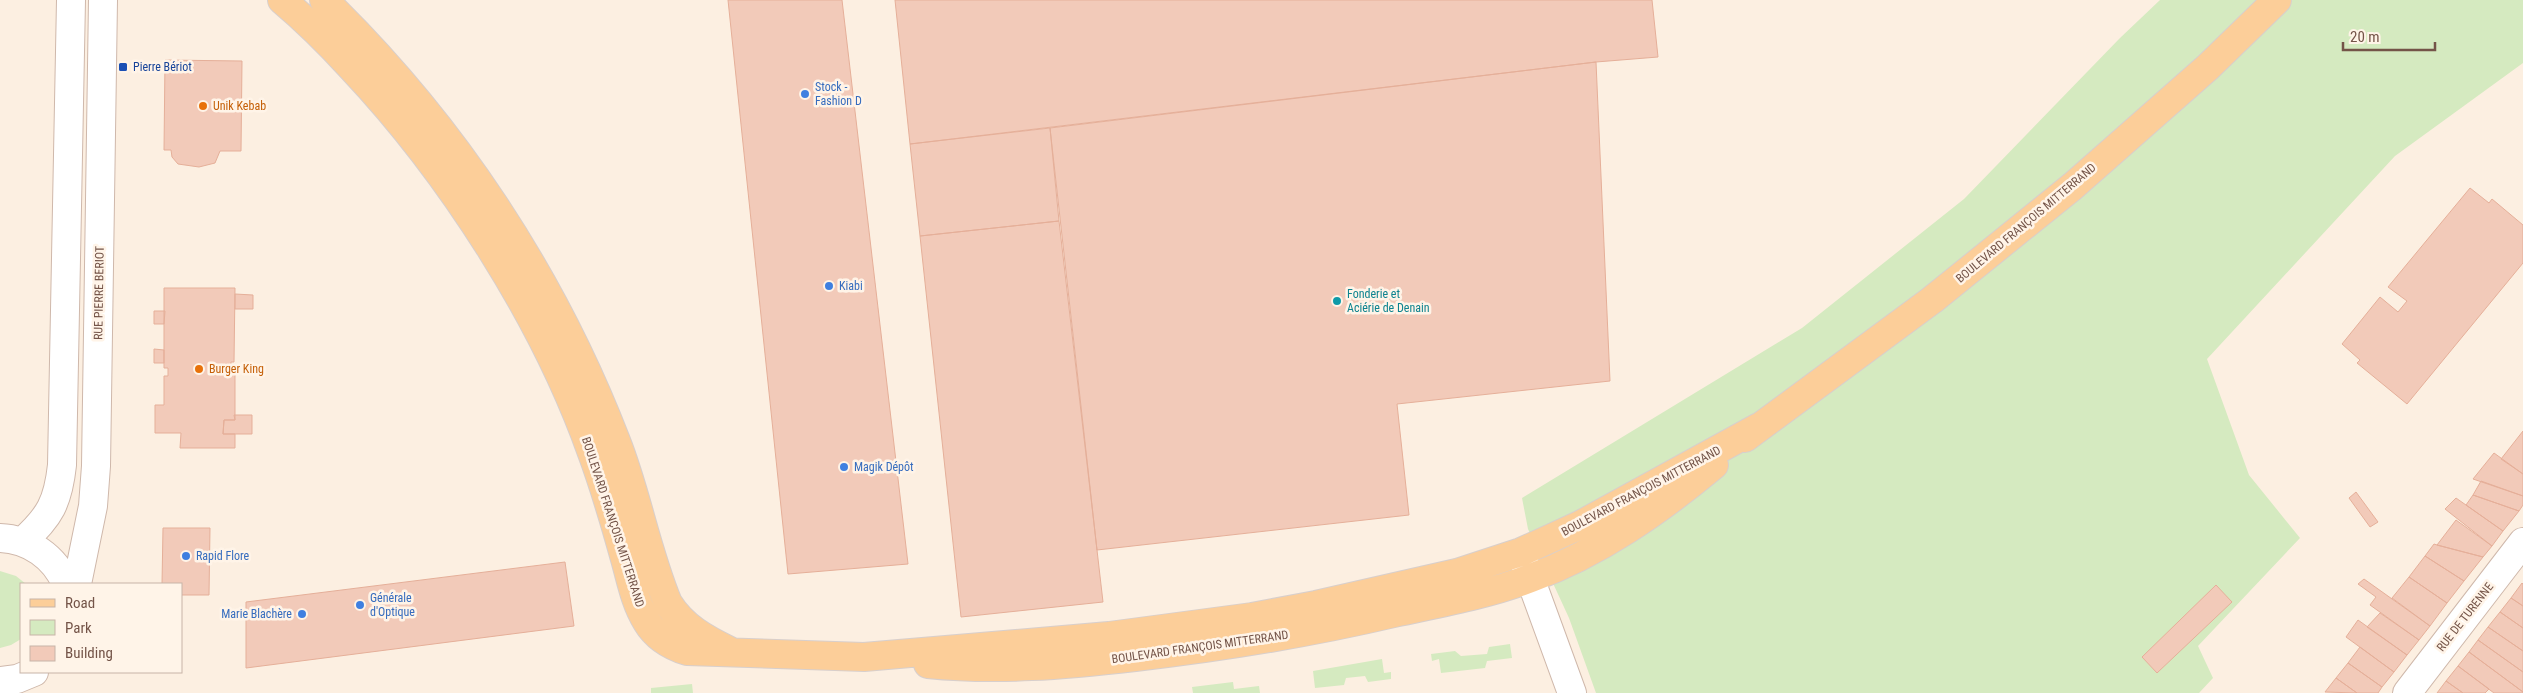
<svg xmlns="http://www.w3.org/2000/svg" width="2523" height="693" font-family="'Roboto Condensed',sans-serif">
	<rect width="100%" height="100%" fill="#fcefe1"/>
	<path fill="#d5eac0" d="M2160,0H2523V63L2395,156L2207,359L2249,475L2300,538L2198,646L2213,678L2199,693H1596L1569,618L1528,529L1522,498L1802,328L1964,199L2120,38Z
		M0,571L16,576L26,584H21V639L11,645L0,648Z
		M1510,644L1512,658L1487,661L1485,668L1441,673L1439,659L1432,661L1431,654L1455,651L1461,656L1487,654L1489,647Z
		M1382,659L1384,673L1391,672V679L1368,682L1365,676L1346,678L1344,685L1315,688L1313,671Z
		M1233,682L1234,689L1259,686L1260,693H1193L1192,687Z
		M692,684L693,693H651V688Z"/>
	<path fill="#f2cab9" stroke="#e5af99" d="M728,0H842L908,564L788,574Z
		M895,0H1652L1658,57L1596,62L910,144Z
		M165,60L242,61L241,151H220L215,163L199,167L178,164L172,157L171,150H164Z
		M1596,62L1610,381L1397,404L1409,515L1097,550L1050,128Z
		M1050,128L1059,221L920,236L910,144Z
		M2470,188L2489,203L2492,199L2523,225V263L2407,404L2357,363L2360,360L2342,344L2380,297L2398,312L2407,301L2388,287Z
		M1059,221L1103,602L961,617L920,236Z
		M164,288H235L234,362H231L230,370H235V420H224L223,434H235V448H180L181,433H155V405H164V376H168V368H164Z
		M235,294L253,295V309H235Z
		M154,311H165L164,324H154Z
		M154,349L164,350V363H154Z
		M234,415H252V434H223L224,420H235Z
		M2523,431V474L2501,459Z
		M2494,453L2523,474V496L2473,479Z
		M2481,481L2523,496V505L2519,511L2473,495Z
		M2356,492L2378,522L2370,527L2349,498Z
		M2473,495L2519,511L2503,531L2466,505Z
		M2456,498L2503,531L2492,546L2445,509Z
		M2456,520L2492,546L2483,557L2437,545Z
		M163,528H210L209,595H181V584H162Z
		M2434,544L2437,545L2483,557L2464,581L2425,556Z
		M2425,556L2464,581L2447,603L2409,577Z
		M565,562L574,626L246,668V602Z
		M2409,577L2447,603L2430,626L2392,598Z
		M2364,579L2430,626L2419,640L2370,605L2376,597L2358,584Z
		M2522,583L2523,584V606L2511,598Z
		M2216,585L2232,602L2157,673L2142,657Z
		M2511,598L2523,606V628L2500,612Z
		M2500,612L2523,628V651L2488,627Z
		M2380,613L2419,640L2407,655L2367,627Z
		M2358,620L2407,655L2394,672L2346,637Z
		M2488,627L2523,651V672L2478,640Z
		M2478,640L2523,672V692L2469,652Z
		M2360,647L2394,672L2382,687L2348,663Z
		M2469,652L2523,692V693H2494L2458,666Z
		M2348,663L2382,687L2378,693H2357L2336,678Z
		M2458,666L2489,689L2485,693H2463L2446,681Z
		M2336,678L2357,693L2325,692Z
		M2446,681L2463,693H2437Z"/>
	<g fill="none" stroke-linecap="round" stroke-linejoin="round">
		<defs>
			<path id="minor" d="M0,538C29,539 55,557 66,584
				M22,542C50,517 58,502 62,465L71,0
				M1522,556L1572,693
				M77,584L93,506L96,466L103,0
				M0,681L17,679L34,672
				M2407,693L2523,542"/>
			<path id="major" d="M282,0C307,21 330,44 352,68C451,173 544,318 592,453C605,488 615,523 625,559C631,580 635,603 647,622C656,637 671,646 687,651L864,657L1109,636L1252,617L1316,605L1457,573L1521,552L1580,525L1759,427
				M324,0C452,124 552,275 616,441C637,494 646,550 668,603C683,627 705,639 730,651
				M1745,438L1932,300L2073,186L2208,67L2277,0
				M928,664C998,671 1065,665 1135,657C1222,647 1309,633 1394,613C1440,603 1487,595 1531,578C1599,553 1659,511 1714,465"/>
		</defs>
		<use href="#minor" stroke="#cfb8ab" stroke-width="30"/>
		<use href="#major" stroke="#d8cfcc" stroke-width="30"/>
		<use href="#minor" stroke="#fff" stroke-width="28"/>
		<use href="#major" stroke="#fcce99" stroke-width="28"/>
	</g>
	<rect fill="#1a4fb4" stroke="#fff4e8" stroke-width="2" x="118" y="62" width="10" height="10" rx="2.5"/>
	<g fill="#3f7fe0" stroke="#fff4e8" stroke-width="2">
		<circle cx="805" cy="94" r="5"/>
		<circle cx="829" cy="286" r="5"/>
		<circle cx="844" cy="467" r="5"/>
		<circle cx="186" cy="556" r="5"/>
		<circle cx="360" cy="605" r="5"/>
		<circle cx="302" cy="614" r="5"/>
	</g>
	<g fill="#e8710a" stroke="#fff4e8" stroke-width="2">
		<circle cx="203" cy="106" r="5"/>
		<circle cx="199" cy="369" r="5"/>
	</g>
	<circle fill="#0f9aa8" stroke="#fff4e8" stroke-width="2" cx="1337" cy="301" r="5"/>
	<g text-anchor="middle" stroke-width="5" stroke-linejoin="round" paint-order="stroke">
		<g font-size="12" fill="#164399" stroke="#fff4e8" text-anchor="start">
			<text x="133" y="71">Pierre Bériot</text>
		</g>
		<g font-size="12" fill="#366cbe" stroke="#fff4e8" text-anchor="start">
			<text x="815" y="91">Stock -<tspan x="815" dy="14">Fashion D</tspan></text>
			<text x="839" y="290">Kiabi</text>
			<text x="854" y="471">Magik Dépôt</text>
			<text x="196" y="560">Rapid Flore</text>
			<text x="370" y="602">Générale<tspan x="370" dy="14">d'Optique</tspan></text>
			<text x="292" y="618" text-anchor="end">Marie Blachère</text>
		</g>
		<g font-size="12" fill="#c56008" stroke="#fff4e8" text-anchor="start">
			<text x="213" y="110">Unik Kebab</text>
			<text x="209" y="373">Burger King</text>
		</g>
		<g font-size="12" fill="#745448" stroke="#fff4e8">
			<text transform="translate(2026 223) rotate(-40)" y="4">BOULEVARD FRANÇOIS MITTERRAND</text>
			<text transform="translate(99 293) rotate(-89)" y="4">RUE PIERRE BERIOT</text>
			<text transform="translate(1641 491) rotate(-28)" y="4">BOULEVARD FRANÇOIS MITTERRAND</text>
			<text transform="translate(613 522) rotate(72)" y="4">BOULEVARD FRANÇOIS MITTERRAND</text>
			<text transform="translate(2465 617) rotate(-52)" y="4">RUE DE TURENNE</text>
			<text transform="translate(1200 647) rotate(-8)" y="4">BOULEVARD FRANÇOIS MITTERRAND</text>
		</g>
		<g font-size="12" fill="#0d838f" stroke="#fff4e8" text-anchor="start">
			<text x="1347" y="298">Fonderie et<tspan x="1347" dy="14">Aciérie de Denain</tspan></text>
		</g>
	</g>
	<rect x="20" y="583" width="162" height="90" fill="#fff4e8" stroke="#c7b4a8"/>
	<rect x="30" y="599" width="25" height="8" fill="#fcce99" stroke="#c7b4a8"/>
	<text x="65" y="608" font-size="15" fill="#745448">Road</text>
	<rect x="30" y="620" width="25" height="15" fill="#d5eac0" stroke="#c7b4a8"/>
	<text x="65" y="633" font-size="15" fill="#745448">Park</text>
	<rect x="30" y="646" width="25" height="15" fill="#f2cab9" stroke="#c7b4a8"/>
	<text x="65" y="658" font-size="15" fill="#745448">Building</text>
	<path d="M2343 42v8h92v-8" fill="none" stroke="#745448" stroke-width="2.5"/>
	<text x="2350" y="42" font-size="15" fill="#745448" stroke="#fff4e8" stroke-width="4" paint-order="stroke">20 m</text>
</svg>
